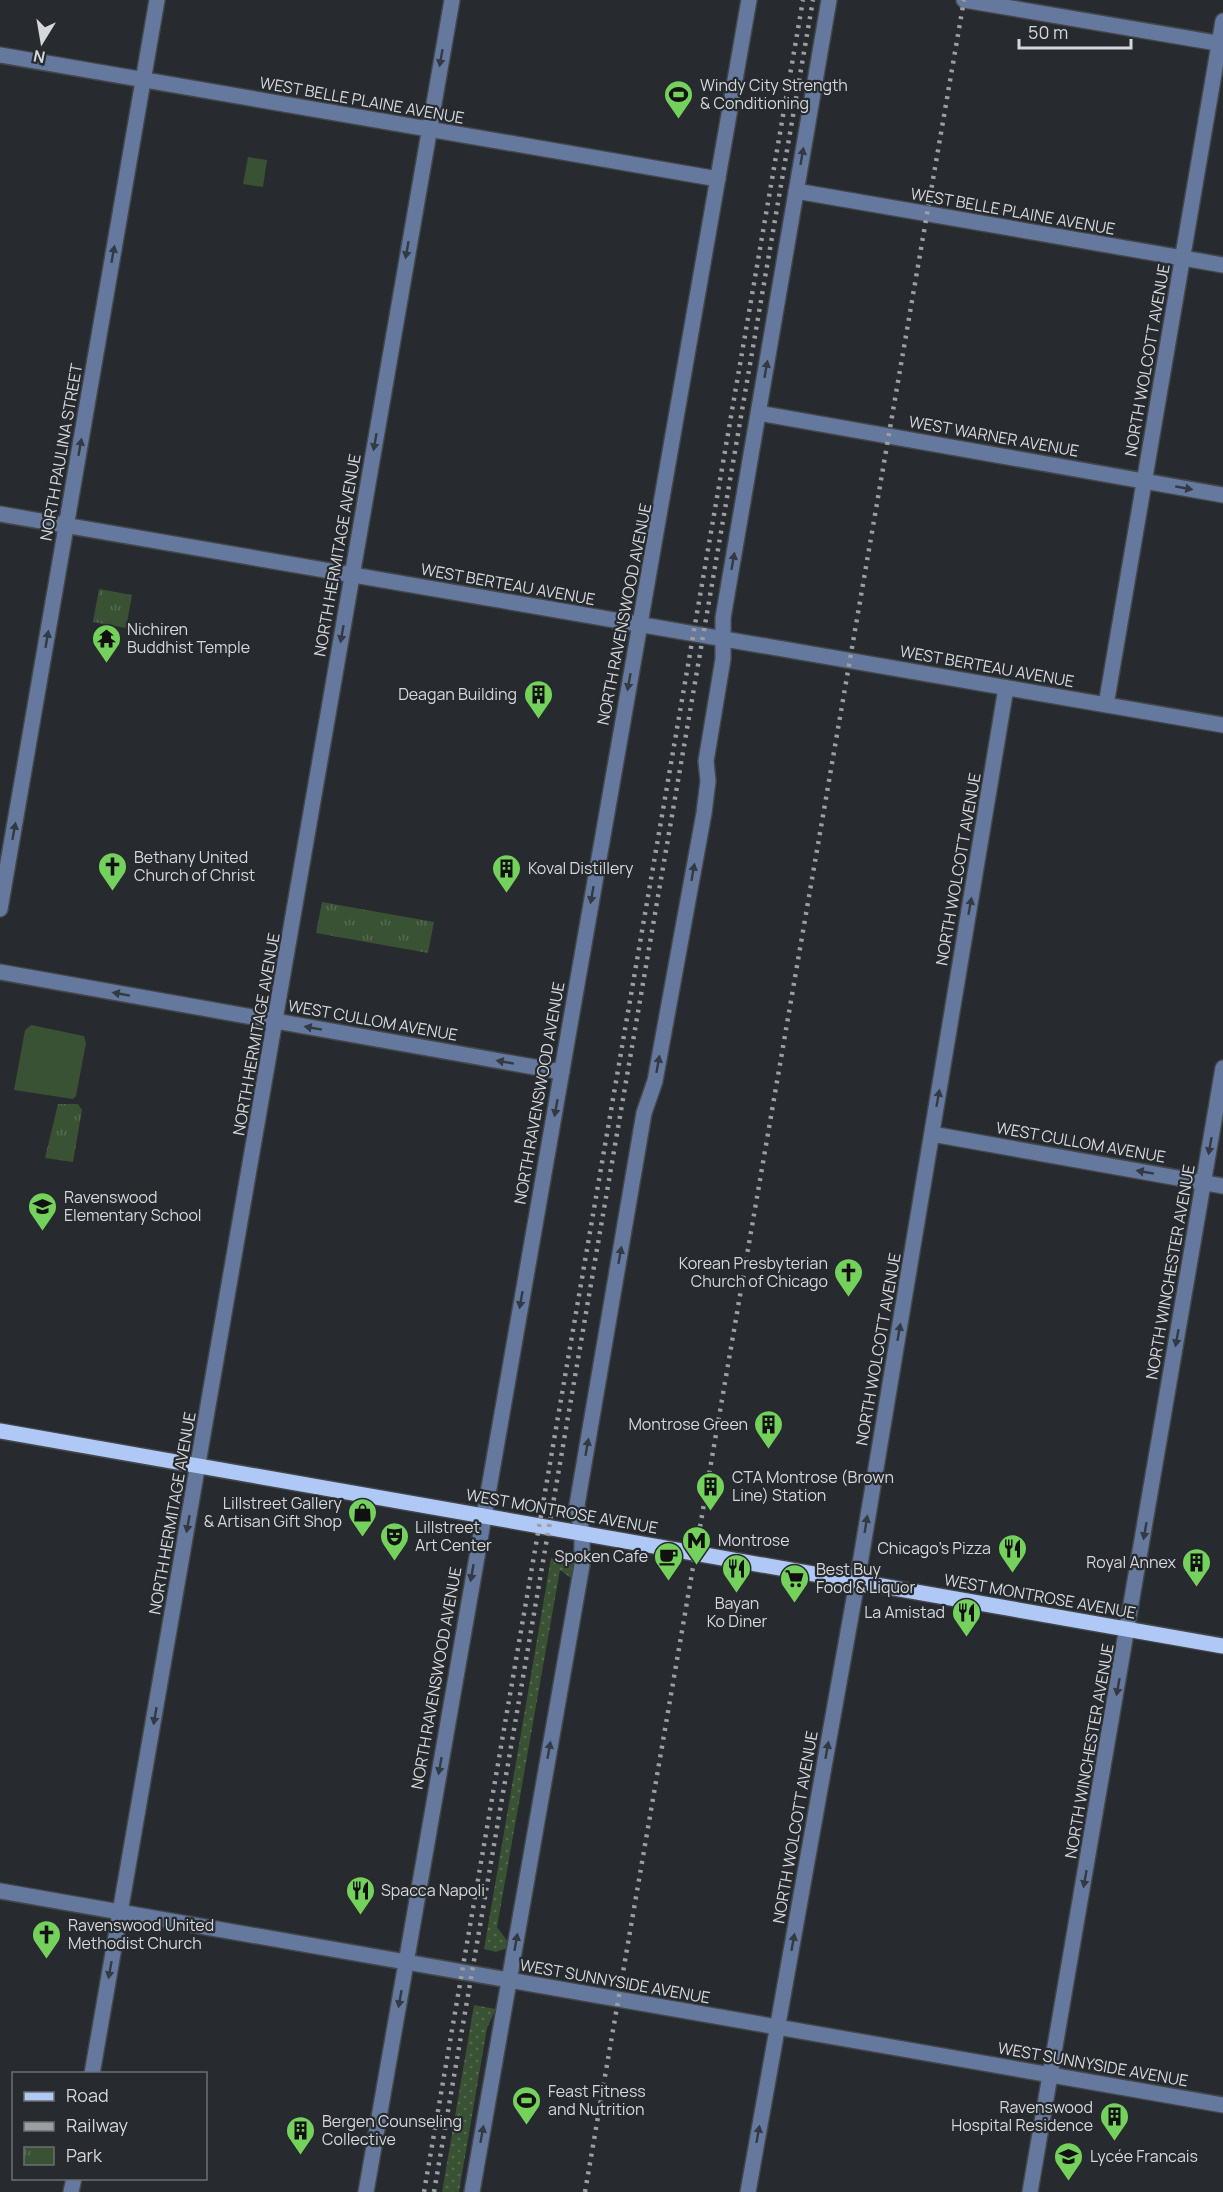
<svg xmlns="http://www.w3.org/2000/svg" width="1223" height="2192" font-family="Manrope,sans-serif">
	<defs>
		<pattern id="park-tufts" width="24" height="20" patternUnits="userSpaceOnUse" patternTransform="scale(1.5)"><rect width="24" height="20" fill="#395233"/><path d="M3 7l-1-3M5 7V3M7 7l1-3M15 17l-1-3M17 17v-4M19 17l1-3" fill="none" stroke="#556a50"/></pattern>
		<pattern id="garden-dots" width="8" height="8" patternUnits="userSpaceOnUse" patternTransform="scale(1.5)"><rect width="8" height="8" fill="#395233"/><path d="M2 2h.1M6 6h.1" fill="none" stroke="#556a50" stroke-width="1.8" stroke-linecap="round"/></pattern>
	</defs>
	<rect width="100%" height="100%" fill="#272a2e"/>
	<path fill="#395233" d="M248,157L267,160L263,187L243,184Z
		M31,1025L84,1036L86,1043L76,1096L73,1099L14,1090L25,1030Z"/>
	<path fill="url(#park-tufts)" d="M99,589L132,595L126,628L93,622Z
		M322,902L434,922L428,953L316,933Z
		M58,1104H78L82,1110L73,1162L45,1158Z"/>
	<path fill="url(#garden-dots)" d="M551,1558L574,1562L571,1578L560,1570L497,1927L508,1942L507,1948L496,1952L484,1949Z
		M474,2005L496,2009L487,2028L459,2192H442Z"/>
	<g fill="none" stroke-linecap="round" stroke-linejoin="round">
		<defs>
			<path id="minor" d="M964,0L1223,44
				M0,55L718,179
				M796,191L1223,265
				M758,413L1223,495
				M0,514L1223,725
				M1106,705L1223,21
				M0,909L157,0
				M0,972L562,1072
				M932,1134L1223,1186
				M0,1891L1223,2105
				M92,2074L452,0
				M71,2192L74,2178
				M366,2192L749,0
				M472,2192L582,1565V1533L577,1505L644,1113L655,1081L704,813L708,781L706,761L723,659V618L829,0
				M748,2192L857,1582L1006,688
				M1030,2192L1223,1068"/>
			<path id="major" d="M0,1431L1223,1646"/>
		</defs>
		<use href="#minor" stroke="#43464a" stroke-width="18"/>
		<use href="#major" stroke="#43464a" stroke-width="18"/>
		<use href="#minor" stroke="#64799d" stroke-width="15"/>
		<use href="#major" stroke="#afc8f6" stroke-width="15"/>
		<path stroke="#9c9fa2" stroke-width="4.5" stroke-dasharray="3 6" stroke-linecap="butt" d="M424,2192L803,0
			M434,2192L813,0
			M585,2192L964,0"/>
	</g>
	<defs><path id="oneway-solid" d="M-6-.8H1V-3.2L6.5 0L1 3.2V.8H-6Z" transform="scale(1.5)"/></defs>
	<g fill="#333a44">
		<use href="#oneway-solid" transform="translate(441 58) rotate(100)"/>
		<use href="#oneway-solid" transform="translate(802 156) rotate(-80)"/>
		<use href="#oneway-solid" transform="translate(407 250) rotate(100)"/>
		<use href="#oneway-solid" transform="translate(113 254) rotate(-80)"/>
		<use href="#oneway-solid" transform="translate(766 369) rotate(-80)"/>
		<use href="#oneway-solid" transform="translate(375 442) rotate(100)"/>
		<use href="#oneway-solid" transform="translate(80 447) rotate(-80)"/>
		<use href="#oneway-solid" transform="translate(1184 488) rotate(10)"/>
		<use href="#oneway-solid" transform="translate(733 561) rotate(-80)"/>
		<use href="#oneway-solid" transform="translate(342 634) rotate(100)"/>
		<use href="#oneway-solid" transform="translate(47 639) rotate(-80)"/>
		<use href="#oneway-solid" transform="translate(629 682) rotate(100)"/>
		<use href="#oneway-solid" transform="translate(14 831) rotate(-80)"/>
		<use href="#oneway-solid" transform="translate(693 872) rotate(-80)"/>
		<use href="#oneway-solid" transform="translate(592 895) rotate(100)"/>
		<use href="#oneway-solid" transform="translate(970 906) rotate(-80)"/>
		<use href="#oneway-solid" transform="translate(121 994) rotate(-170)"/>
		<use href="#oneway-solid" transform="translate(313 1028) rotate(-170)"/>
		<use href="#oneway-solid" transform="translate(505 1062) rotate(-170)"/>
		<use href="#oneway-solid" transform="translate(658 1064) rotate(-80)"/>
		<use href="#oneway-solid" transform="translate(938 1098) rotate(-80)"/>
		<use href="#oneway-solid" transform="translate(556 1108) rotate(100)"/>
		<use href="#oneway-solid" transform="translate(1210 1146) rotate(100)"/>
		<use href="#oneway-solid" transform="translate(1145 1172) rotate(-170)"/>
		<use href="#oneway-solid" transform="translate(620 1255) rotate(-80)"/>
		<use href="#oneway-solid" transform="translate(521 1300) rotate(100)"/>
		<use href="#oneway-solid" transform="translate(899 1332) rotate(-80)"/>
		<use href="#oneway-solid" transform="translate(1177 1338) rotate(100)"/>
		<use href="#oneway-solid" transform="translate(587 1447) rotate(-80)"/>
		<use href="#oneway-solid" transform="translate(188 1524) rotate(100)"/>
		<use href="#oneway-solid" transform="translate(866 1524) rotate(-81)"/>
		<use href="#oneway-solid" transform="translate(1145 1531) rotate(100)"/>
		<use href="#oneway-solid" transform="translate(472 1573) rotate(100)"/>
		<use href="#oneway-solid" transform="translate(1118 1687) rotate(100)"/>
		<use href="#oneway-solid" transform="translate(155 1716) rotate(100)"/>
		<use href="#oneway-solid" transform="translate(549 1750) rotate(-80)"/>
		<use href="#oneway-solid" transform="translate(827 1750) rotate(-80)"/>
		<use href="#oneway-solid" transform="translate(440 1766) rotate(100)"/>
		<use href="#oneway-solid" transform="translate(1085 1879) rotate(100)"/>
		<use href="#oneway-solid" transform="translate(516 1942) rotate(-80)"/>
		<use href="#oneway-solid" transform="translate(793 1942) rotate(-80)"/>
		<use href="#oneway-solid" transform="translate(110 1970) rotate(100)"/>
		<use href="#oneway-solid" transform="translate(400 1999) rotate(100)"/>
		<use href="#oneway-solid" transform="translate(482 2134) rotate(-80)"/>
		<use href="#oneway-solid" transform="translate(758 2134) rotate(-80)"/>
	</g>
	<defs>
		<symbol id="stadium-pin" viewBox="-11 -11 22 30"><path d="M0 17L-7.5 6A9.5 9.5 0 1 1 7.5 6Z" fill="#74d25c" stroke="#272a2e"/><path d="M0-5a6.5 5 0 1 0 0 10a6.5 5 0 1 0 0-10ZM-3.5-1.8h7v3.6h-7Z" fill="#111"/></symbol>
		<symbol id="temple-pin" viewBox="-11 -11 22 30"><path d="M0 17L-7.5 6A9.5 9.5 0 1 1 7.5 6Z" fill="#74d25c" stroke="#272a2e"/><path d="M0-6L5-2H3V0L6.5 2.5H4V6H1.5V3h-3V6H-4V2.5H-6.5L-3 0V-2H-5Z" fill="#111"/></symbol>
		<symbol id="building-pin" viewBox="-11 -11 22 30"><path d="M0 17L-7.5 6A9.5 9.5 0 1 1 7.5 6Z" fill="#74d25c" stroke="#272a2e"/><path d="M-4-6H4V6H1V3H-1V6H-4ZM-2.5-4.3h1.7v1.8h-1.7ZM.8-4.3h1.7v1.8H.8ZM-2.5-1h1.7V.8h-1.7ZM.8-1h1.7V.8H.8Z" fill="#111"/></symbol>
		<symbol id="church-pin" viewBox="-11 -11 22 30"><path d="M0 17L-7.5 6A9.5 9.5 0 1 1 7.5 6Z" fill="#74d25c" stroke="#272a2e"/><path d="M-1.2-6h2.4v3.5h3.3v2.4h-3.3V6h-2.4V-.1h-3.3v-2.4h3.3Z" fill="#111"/></symbol>
		<symbol id="school-pin" viewBox="-11 -11 22 30"><path d="M0 17L-7.5 6A9.5 9.5 0 1 1 7.5 6Z" fill="#74d25c" stroke="#272a2e"/><path d="M0-5L7-2L0 1L-7-2ZM-4 1L0 2.5L4 1V4Q0 6-4 4Z" fill="#111"/></symbol>
		<symbol id="shop-pin" viewBox="-11 -11 22 30"><path d="M0 17L-7.5 6A9.5 9.5 0 1 1 7.5 6Z" fill="#74d25c" stroke="#272a2e"/><path d="M-5-2.5h2.3a2.7 3.5 0 0 1 5.4 0H5L5.5 6h-11ZM-1.5-2.5h3a1.5 2.3 0 0 0-3 0Z" fill="#111"/></symbol>
		<symbol id="theatre-pin" viewBox="-11 -11 22 30"><path d="M0 17L-7.5 6A9.5 9.5 0 1 1 7.5 6Z" fill="#74d25c" stroke="#272a2e"/><path d="M-5-5.5Q0-4 5-5.5V0Q5 5 0 6Q-5 5-5 0ZM-3.3-2.5H-1v1.5H-3.3ZM1-2.5H3.3v1.5H1ZM-2.8 1Q0 5.5 2.8 1Z" fill="#111"/></symbol>
		<symbol id="metro-pin" viewBox="-11 -11 22 30"><path d="M0 17L-7.5 6A9.5 9.5 0 1 1 7.5 6Z" fill="#74d25c" stroke="#272a2e"/><path d="M-5.5 5V-5H-3L0 0L3-5H5.5V5H3V-.5L0 4L-3-.5V5Z" fill="#111"/></symbol>
		<symbol id="restaurant-pin" viewBox="-11 -11 22 30"><path d="M0 17L-7.5 6A9.5 9.5 0 1 1 7.5 6Z" fill="#74d25c" stroke="#272a2e"/><path d="M-5-6h1v4h1v-4h1v4h1v-4h1v5L-1.5 .5V6h-2V.5L-5-1ZM5-6V6H3V1.5H1.5Q1.5-4 5-6Z" fill="#111"/></symbol>
		<symbol id="cafe-pin" viewBox="-11 -11 22 30"><path d="M0 17L-7.5 6A9.5 9.5 0 1 1 7.5 6Z" fill="#74d25c" stroke="#272a2e"/><path d="M-5.5-4.5H6V0H3Q3 3.5 0 3.5H-2.5Q-5.5 3.5-5.5 0ZM3-3.2v2h1.7v-2ZM-6 4.5H4V6H-6Z" fill="#111"/></symbol>
		<symbol id="supermarket-pin" viewBox="-11 -11 22 30"><path d="M0 17L-7.5 6A9.5 9.5 0 1 1 7.5 6Z" fill="#74d25c" stroke="#272a2e"/><path d="M-6-5.5h2.5l.6 2H6L4.5 2H-2.5L-4.4-4H-6ZM-1.5 3.2a1.3 1.3 0 1 0 .1 0ZM3 3.2a1.3 1.3 0 1 0 .1 0Z" fill="#111"/></symbol>
	</defs>
	<g fill-rule="evenodd">
		<use href="#stadium-pin" x="662" y="78" width="33" height="45"/>
		<use href="#temple-pin" x="90" y="622" width="33" height="45"/>
		<use href="#building-pin" x="522" y="678" width="33" height="45"/>
		<use href="#church-pin" x="96" y="850" width="33" height="45"/>
		<use href="#building-pin" x="490" y="852" width="33" height="45"/>
		<use href="#school-pin" x="26" y="1190" width="33" height="45"/>
		<use href="#church-pin" x="832" y="1256" width="33" height="45"/>
		<use href="#building-pin" x="752" y="1408" width="33" height="45"/>
		<use href="#building-pin" x="694" y="1470" width="33" height="45"/>
		<use href="#shop-pin" x="346" y="1496" width="33" height="45"/>
		<use href="#theatre-pin" x="378" y="1520" width="33" height="45"/>
		<use href="#metro-pin" x="680" y="1524" width="33" height="45"/>
		<use href="#restaurant-pin" x="996" y="1532" width="33" height="45"/>
		<use href="#cafe-pin" x="652" y="1540" width="33" height="45"/>
		<use href="#building-pin" x="1180" y="1546" width="33" height="45"/>
		<use href="#restaurant-pin" x="720" y="1552" width="33" height="45"/>
		<use href="#supermarket-pin" x="778" y="1562" width="33" height="45"/>
		<use href="#restaurant-pin" x="950" y="1596" width="33" height="45"/>
		<use href="#restaurant-pin" x="344" y="1874" width="33" height="45"/>
		<use href="#church-pin" x="30" y="1918" width="33" height="45"/>
		<use href="#stadium-pin" x="510" y="2084" width="33" height="45"/>
		<use href="#building-pin" x="1098" y="2100" width="33" height="45"/>
		<use href="#building-pin" x="284" y="2114" width="33" height="45"/>
		<use href="#school-pin" x="1052" y="2140" width="33" height="45"/>
	</g>
	<g text-anchor="middle" stroke-width="4.5" stroke-linejoin="round" paint-order="stroke">
		<g font-size="16" fill="#d5d7da" stroke="#272a2e" text-anchor="start">
			<text x="700" y="91">Windy City Strength<tspan x="700" dy="18">&amp; Conditioning</tspan></text>
			<text x="127" y="635">Nichiren<tspan x="127" dy="18">Buddhist Temple</tspan></text>
			<text x="517" y="700" text-anchor="end">Deagan Building</text>
			<text x="134" y="863">Bethany United<tspan x="134" dy="18">Church of Christ</tspan></text>
			<text x="528" y="874">Koval Distillery</text>
			<text x="64" y="1203">Ravenswood<tspan x="64" dy="18">Elementary School</tspan></text>
			<text x="828" y="1269" text-anchor="end">Korean Presbyterian<tspan x="828" dy="18">Church of Chicago</tspan></text>
			<text x="748" y="1430" text-anchor="end">Montrose Green</text>
			<text x="732" y="1483">CTA Montrose (Brown<tspan x="732" dy="18">Line) Station</tspan></text>
			<text x="342" y="1509" text-anchor="end">Lillstreet Gallery<tspan x="342" dy="18">&amp; Artisan Gift Shop</tspan></text>
			<text x="415" y="1533">Lillstreet<tspan x="415" dy="18">Art Center</tspan></text>
			<text x="718" y="1546">Montrose</text>
			<text x="991" y="1554" text-anchor="end">Chicago's Pizza</text>
			<text x="648" y="1562" text-anchor="end">Spoken Cafe</text>
			<text x="1176" y="1568" text-anchor="end">Royal Annex</text>
			<text x="816" y="1575">Best Buy<tspan x="816" dy="18">Food &amp; Liquor</tspan></text>
			<text x="737" y="1609" text-anchor="middle">Bayan<tspan x="737" dy="18">Ko Diner</tspan></text>
			<text x="945" y="1618" text-anchor="end">La Amistad</text>
			<text x="381" y="1896">Spacca Napoli</text>
			<text x="68" y="1931">Ravenswood United<tspan x="68" dy="18">Methodist Church</tspan></text>
			<text x="548" y="2097">Feast Fitness<tspan x="548" dy="18">and Nutrition</tspan></text>
			<text x="1093" y="2113" text-anchor="end">Ravenswood<tspan x="1093" dy="18">Hospital Residence</tspan></text>
			<text x="322" y="2127">Bergen Counseling<tspan x="322" dy="18">Collective</tspan></text>
			<text x="1090" y="2162">Lycée Francais</text>
		</g>
		<g font-size="16" fill="#d5d7da" stroke="#272a2e">
			<text transform="translate(362 100) rotate(10)" y="6">WEST BELLE PLAINE AVENUE</text>
			<text transform="translate(1013 211) rotate(10)" y="6">WEST BELLE PLAINE AVENUE</text>
			<text transform="translate(1147 360) rotate(-80)" y="6">NORTH WOLCOTT AVENUE</text>
			<text transform="translate(994 436) rotate(10)" y="6">WEST WARNER AVENUE</text>
			<text transform="translate(61 452) rotate(-80)" y="6">NORTH PAULINA STREET</text>
			<text transform="translate(337 555) rotate(-80)" y="6">NORTH HERMITAGE AVENUE</text>
			<text transform="translate(508 584) rotate(10)" y="6">WEST BERTEAU AVENUE</text>
			<text transform="translate(624 614) rotate(-79)" y="6">NORTH RAVENSWOOD AVENUE</text>
			<text transform="translate(987 666) rotate(10)" y="6">WEST BERTEAU AVENUE</text>
			<text transform="translate(958 869) rotate(-80)" y="6">NORTH WOLCOTT AVENUE</text>
			<text transform="translate(373 1020) rotate(10)" y="6">WEST CULLOM AVENUE</text>
			<text transform="translate(256 1034) rotate(-80)" y="6">NORTH HERMITAGE AVENUE</text>
			<text transform="translate(539 1093) rotate(-80)" y="6">NORTH RAVENSWOOD AVENUE</text>
			<text transform="translate(1081 1142) rotate(10)" y="6">WEST CULLOM AVENUE</text>
			<text transform="translate(1170 1272) rotate(-80)" y="6">NORTH WINCHESTER AVENUE</text>
			<text transform="translate(878 1349) rotate(-80)" y="6">NORTH WOLCOTT AVENUE</text>
			<text transform="translate(562 1511) rotate(10)" y="6">WEST MONTROSE AVENUE</text>
			<text transform="translate(172 1513) rotate(-80)" y="6">NORTH HERMITAGE AVENUE</text>
			<text transform="translate(1040 1596) rotate(10)" y="6">WEST MONTROSE AVENUE</text>
			<text transform="translate(436 1678) rotate(-80)" y="6">NORTH RAVENSWOOD AVENUE</text>
			<text transform="translate(1089 1751) rotate(-80)" y="6">NORTH WINCHESTER AVENUE</text>
			<text transform="translate(795 1827) rotate(-80)" y="6">NORTH WOLCOTT AVENUE</text>
			<text transform="translate(615 1981) rotate(10)" y="6">WEST SUNNYSIDE AVENUE</text>
			<text transform="translate(1093 2064) rotate(10)" y="6">WEST SUNNYSIDE AVENUE</text>
		</g>
	</g>
	<rect x="12" y="2072" width="195" height="108" fill="#272a2e" stroke="#6d6f73" stroke-width="1.5"/>
	<rect x="24" y="2092" width="30" height="9" fill="#afc8f6" stroke="#6d6f73" stroke-width="1.5"/>
	<text x="66" y="2102" font-size="18" fill="#d5d7da">Road</text>
	<rect x="24" y="2122" width="30" height="9" fill="#9c9fa2" stroke="#6d6f73" stroke-width="1.5"/>
	<text x="66" y="2132" font-size="18" fill="#d5d7da">Railway</text>
	<rect x="24" y="2147" width="30" height="18" fill="url(#park-tufts)" stroke="#6d6f73" stroke-width="1.5"/>
	<text x="66" y="2162" font-size="18" fill="#d5d7da">Park</text>
	<g transform="translate(42 42) rotate(191)" stroke="#272a2e" stroke-width="4.5" paint-order="stroke">
	<path d="M0-4.5L10 22L0 15L-10 22Z" fill="#d5d7da"/>
	<text y="-9" font-size="16" font-weight="bold" text-anchor="middle" fill="#d5d7da">N</text>
	</g>
	<path d="M1019 39v9h112v-9" fill="none" stroke="#d5d7da" stroke-width="3"/>
	<text x="1028" y="39" font-size="18" fill="#d5d7da" stroke="#272a2e" stroke-width="4.5" paint-order="stroke">50 m</text>
</svg>
